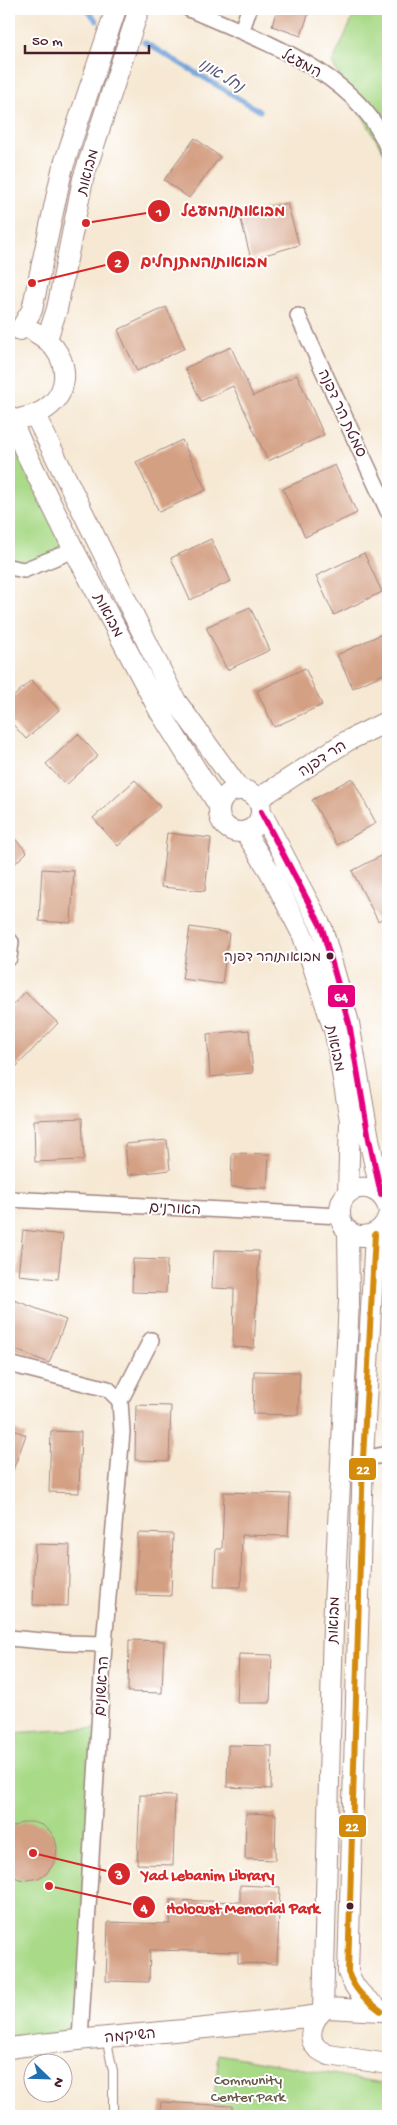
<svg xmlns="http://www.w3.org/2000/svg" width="397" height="2125" font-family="'Gochi Hand','Playpen Sans Hebrew',sans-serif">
	<rect width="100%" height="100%" fill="#fff"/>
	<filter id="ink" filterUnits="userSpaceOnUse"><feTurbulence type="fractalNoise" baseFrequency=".02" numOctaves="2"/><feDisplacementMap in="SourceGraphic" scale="10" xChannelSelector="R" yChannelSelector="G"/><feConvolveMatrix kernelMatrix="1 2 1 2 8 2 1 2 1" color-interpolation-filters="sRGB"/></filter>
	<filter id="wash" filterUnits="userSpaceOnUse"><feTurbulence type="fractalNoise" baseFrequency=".0096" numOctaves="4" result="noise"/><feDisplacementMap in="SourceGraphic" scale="20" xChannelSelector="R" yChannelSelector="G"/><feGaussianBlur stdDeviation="1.12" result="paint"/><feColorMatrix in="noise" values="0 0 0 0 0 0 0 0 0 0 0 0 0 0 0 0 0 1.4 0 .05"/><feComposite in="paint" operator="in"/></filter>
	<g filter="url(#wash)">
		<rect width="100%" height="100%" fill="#f6e8d3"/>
		<path fill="#a9da88" stroke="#7a7c5a" d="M357,9H388V160L332,63Z
			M9,416L74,550L9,567Z
			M99,1728L80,2039L9,2048V1733Z
			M219,2054L388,2084V2116H212Z"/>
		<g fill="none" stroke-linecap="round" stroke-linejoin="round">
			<path stroke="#699ed6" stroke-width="5" d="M86,9L97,21
				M144,42L260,111"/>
		</g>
		<g id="blocks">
			<path fill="#d4a084" d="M277,9H310L301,36L272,26Z
				M195,138L220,157L189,198L164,180Z
				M287,203L299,245L251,259L240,216Z
				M166,307L185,348L137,371L118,330Z
				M231,347L253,396L297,375L324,435L268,461L233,386L201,401L185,368Z
				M182,440L206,490L159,512L136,462Z
				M335,465L357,513L305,537L283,489Z
				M211,539L231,581L190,600L171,558Z
				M364,553L382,592L334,615L316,576Z
				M250,607L270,650L227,670L206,627Z
				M388,631V672L353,688L337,655Z
				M305,668L322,705L274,727L257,691Z
				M31,680L59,710L26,739L9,720V701Z
				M78,734L98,756L66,785L46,764Z
				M352,778L376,823L337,845L312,800Z
				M135,780L160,807L118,846L93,818Z
				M9,832L27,852L9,869Z
				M167,833L211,838L205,891L161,887Z
				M388,852V915L378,921L352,871Z
				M42,869L74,871L71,923L39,921Z
				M190,927L229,933L222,984L182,979Z
				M25,992L58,1023L16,1067L9,1061V1009Z
				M249,1030L253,1073L210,1077L207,1034Z
				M82,1118L84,1160L35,1162L34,1120Z
				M167,1140L170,1170L128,1175L125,1144Z
				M232,1153L269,1154L267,1188L231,1187Z
				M23,1230L63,1235L58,1279L18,1275Z
				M214,1250L259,1251L254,1348L233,1347L234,1289L212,1288Z
				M133,1259L167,1260L166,1293L132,1292Z
				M9,1298L66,1320L49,1363L9,1347Z
				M254,1371L300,1372L298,1415L253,1414Z
				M136,1405L171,1406L169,1461L135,1460Z
				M9,1428L26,1435L10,1478H9Z
				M51,1431L81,1432L79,1493L49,1492Z
				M224,1492L290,1494L288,1536L242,1535L241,1587H214L216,1549H222Z
				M138,1533L173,1534L171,1596L136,1595Z
				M35,1544L70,1545L68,1606L33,1605Z
				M129,1640L164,1641L162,1693L128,1692Z
				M239,1654L272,1655L270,1703H237Z
				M228,1745L272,1746L271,1789L227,1787Z
				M140,1795L175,1796L173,1865L137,1864Z
				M246,1813L276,1814L275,1860L245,1859Z
				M23,1822H32L42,1825L50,1831L55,1839L57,1848L56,1858L52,1866L46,1874L38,1878L28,1880L19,1879L9,1874V1829Z
				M240,1885L280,1887L277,1964L238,1963V1952L150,1950L149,1982L106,1981L108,1922L170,1924L171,1900L240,1902Z
				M161,2102L232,2106V2116H160Z"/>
		</g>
	</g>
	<g filter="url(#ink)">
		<use href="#blocks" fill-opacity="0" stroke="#a0847f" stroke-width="1"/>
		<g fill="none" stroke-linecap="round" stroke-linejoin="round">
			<defs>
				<path id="service" d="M106,2037L113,2071V2116"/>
				<path id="minor" d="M189,9C259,40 358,72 388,149
					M242,30L249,9
					M298,316L388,511
					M9,567L24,570L74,550
					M9,940L11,942L9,958
					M9,1199L340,1216
					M9,1364L108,1389L120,1401
					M363,1459L388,1454
					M9,1638L65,1643L104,1644
					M80,2039L104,1644L122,1432L120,1401L151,1340"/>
				<path id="tertiary" d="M20,330L32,310L62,170L116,9
					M47,339L57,309L83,179L139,9
					M35,415L176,701L240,790
					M10,417L24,449L74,550L160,712L219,806
					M22,418C72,410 79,356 35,332
					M219 811a21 21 0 1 1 42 0a21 21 0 1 1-42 0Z
					M258,799L347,741L388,721
					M261,812L322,928L349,1023L369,1139L381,1194
					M245,832L270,872L303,936L335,1033L350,1120L348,1193
					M388,1207C378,1178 338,1183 340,1214C342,1243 380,1243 388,1216
					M375,1234L363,1459L348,1972C355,1991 365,1999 381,2011
					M323,2010L333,1626L349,1301L348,1230
					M381,2011L328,2008C315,2013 306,2034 315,2046C319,2051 324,2053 329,2055L388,2064
					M9,2048C112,2034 216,2030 319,2015"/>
			</defs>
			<use href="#service" stroke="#a0847f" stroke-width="10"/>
			<use href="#minor" stroke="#a0847f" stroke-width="18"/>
			<use href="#tertiary" stroke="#a0847f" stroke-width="22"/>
			<use href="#service" stroke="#fff" stroke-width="8"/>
			<use href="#minor" stroke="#fff" stroke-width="15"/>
			<use href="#tertiary" stroke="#fff" stroke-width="20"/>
			<defs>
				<path id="bus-1" d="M375,1234L363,1459L348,1972C355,1991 365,1999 381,2011"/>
				<path id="bus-2" d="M261,812L322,928L349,1023L369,1139L381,1194"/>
			</defs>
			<use href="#bus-1" stroke="#fff" stroke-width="10"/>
			<use href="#bus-2" stroke="#fff" stroke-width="10"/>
			<use href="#bus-1" stroke="#d48b09" stroke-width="6"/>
			<use href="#bus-2" stroke="#e5007d" stroke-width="6"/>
		</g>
	</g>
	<g fill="#4a1f2b" stroke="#fff" stroke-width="2">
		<circle cx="330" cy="956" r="4.5"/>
		<circle cx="350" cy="1906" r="4.5"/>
	</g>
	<g text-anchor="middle" stroke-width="4" stroke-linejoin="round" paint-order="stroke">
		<g font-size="14" fill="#4a1f2b" stroke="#fff" text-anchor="end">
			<text x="321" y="961">מבואות/הר דפנה</text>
		</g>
		<g font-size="15" fill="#4a1f2b" stroke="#fff">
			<text transform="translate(302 63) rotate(29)" y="5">המעגל</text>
			<text transform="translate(87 172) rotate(-75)" y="5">מבואות</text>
			<text transform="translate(343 413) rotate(65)" y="5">סמטת הר דפנה</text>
			<text transform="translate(109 615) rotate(62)" y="5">מבואות</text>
			<text transform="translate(322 758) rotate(-33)" y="5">הר דפנה</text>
			<text transform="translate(336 1048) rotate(78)" y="5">מבואות</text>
			<text transform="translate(175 1208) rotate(3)" y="5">האורנים</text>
			<text transform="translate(333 1620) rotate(-88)" y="5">מבואות</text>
			<text transform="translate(101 1686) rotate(-86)" y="5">הראשונים</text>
			<text transform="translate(130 2035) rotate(-5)" y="5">השיקמה</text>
		</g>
		<g font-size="15" fill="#665747" stroke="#fff">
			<text x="248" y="2084">Community<tspan x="248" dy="17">Center Park</tspan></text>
		</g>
		<g font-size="16" font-style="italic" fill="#585878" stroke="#fff">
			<text transform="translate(222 74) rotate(31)" y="6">נחל אונו</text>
		</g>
	</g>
	<path fill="none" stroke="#d62828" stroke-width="2" d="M86 223L159 211M32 283L118 262M33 1853L119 1874M49 1886L144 1907"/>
	<g fill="#d62828" stroke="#fff" stroke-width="2">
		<circle cx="86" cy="223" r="5"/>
		<circle cx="32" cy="283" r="5"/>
		<circle cx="33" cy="1853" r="5"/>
		<circle cx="49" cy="1886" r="5"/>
		<circle cx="159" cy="211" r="12"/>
		<circle cx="118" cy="262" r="12"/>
		<circle cx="119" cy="1874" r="12"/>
		<circle cx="144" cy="1907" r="12"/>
	</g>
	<g font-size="15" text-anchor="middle" font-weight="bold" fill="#fff">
		<text x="159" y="216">1</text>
		<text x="118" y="267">2</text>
		<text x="119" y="1879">3</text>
		<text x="144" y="1912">4</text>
	</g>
	<g font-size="16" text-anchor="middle" font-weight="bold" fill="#d62828" stroke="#fff" stroke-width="4" stroke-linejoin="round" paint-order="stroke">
		<text x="233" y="216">מבואות/המעגל</text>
		<text x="204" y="267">מבואות/המתנחלים</text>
		<text x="208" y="1880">Yad Lebanim Library</text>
		<text x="243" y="1913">Holocust Memorial Park</text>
	</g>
	<g stroke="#fff" stroke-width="2">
		<rect x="327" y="984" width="29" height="24" rx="5" fill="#e5007d"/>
		<rect x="348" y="1457" width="29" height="24" rx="5" fill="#d48b09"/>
		<rect x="338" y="1814" width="29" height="24" rx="5" fill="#d48b09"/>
	</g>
	<g font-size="14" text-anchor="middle" font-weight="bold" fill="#fff">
		<text x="341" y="1001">64</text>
		<text x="363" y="1474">22</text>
		<text x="352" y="1831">22</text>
	</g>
	<rect width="397" height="2125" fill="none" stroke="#fff" stroke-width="30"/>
	<g transform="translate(48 2078) rotate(113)"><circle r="24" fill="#ffffff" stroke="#b7a5aa"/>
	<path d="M0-4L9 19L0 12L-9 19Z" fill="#1f6fb2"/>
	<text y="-8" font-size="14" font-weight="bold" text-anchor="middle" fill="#4a1f2b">N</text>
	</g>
	<path d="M25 45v8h124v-8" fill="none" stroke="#4a1f2b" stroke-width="2.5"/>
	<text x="32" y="45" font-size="15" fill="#4a1f2b" stroke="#ffffff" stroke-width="4" paint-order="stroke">50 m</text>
</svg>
